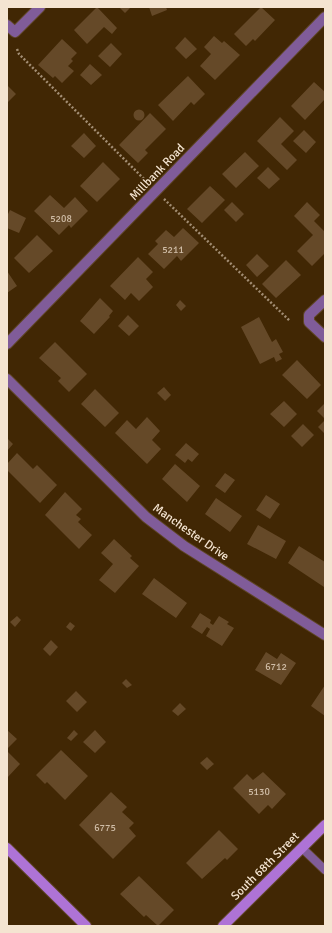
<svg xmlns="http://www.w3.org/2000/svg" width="332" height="933" font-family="Signika,sans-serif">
	<rect width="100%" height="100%" fill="#412704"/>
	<path fill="#654928" d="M97,7L117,28L112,34L104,27L87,44L74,30Z
		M119,7H131L125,13Z
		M149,7H166L167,10L152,16Z
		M261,7L275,20L255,41L253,39L246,46L234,34Z
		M214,36L222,43L224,41L240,55L215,80L200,66L211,54L204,47Z
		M185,37L197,49L186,59L175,48Z
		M62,39L77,53L71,59L73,61L68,66L74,71L62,83L55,76L53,78L38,65Z
		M111,43L122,54L110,67L98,56Z
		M90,64L102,75L91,85L80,75Z
		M188,76L205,94L194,105L191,102L173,121L158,105Z
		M314,82L325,92V99L305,120L291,106Z
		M7,85L16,94L7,103Z
		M133.5 115a5.5 5.5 0 1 1 11 0a5.5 5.5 0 1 1-11 0Z
		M150,113L166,129L145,150L148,153L138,163L119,145Z
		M280,117L294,131L281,144L297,160L287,170L257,141Z
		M304,130L316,142L306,153L293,141Z
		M84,133L96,146L84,158L71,146Z
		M245,152L259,166L236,188L222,174Z
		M103,162L120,179L97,202L80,186Z
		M268,167L280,179L269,189L257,178Z
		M210,186L225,200L202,223L187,209Z
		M50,195L64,208L75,197L88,211L71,228L69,225L59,235L34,211Z
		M232,202L244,214L236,222L224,210Z
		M307,202L320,215L314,221L325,232V253L312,266L297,251L313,235L294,216Z
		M10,210L26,218L19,233L7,228V216Z
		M183,228L199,243L181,261L177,256L164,269L148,254L158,244L155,241L166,230L174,237Z
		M37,235L53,251L29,273L14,258Z
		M257,254L269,266L257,277L246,265Z
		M138,257L153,272L146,279L153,287L139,301L131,293L125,300L110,286Z
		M286,260L301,275L276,298L262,284Z
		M7,271L17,286L7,293Z
		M100,298L113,311L109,316L110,317L94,334L80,321Z
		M180,300L186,306L181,311L176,305Z
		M128,315L139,326L129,336L118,326Z
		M259,317L272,342L276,339L283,352L279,354L282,359L276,362L274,357L260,364L241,327Z
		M55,342L87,374L69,392L58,381L61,378L39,358Z
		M297,360L321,385L307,399L282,375Z
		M164,387L171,395L165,401L157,393Z
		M95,389L119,413L105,427L81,404Z
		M284,401L297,414L284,427L270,414Z
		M325,403V419L317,411Z
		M147,417L160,431L152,440L161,449L147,464L115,433L127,420L136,429Z
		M325,420V434L318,427Z
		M303,424L314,435L302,447L291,436Z
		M7,438L13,444L7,451Z
		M186,443L199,454L192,462L188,459L185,463L175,455Z
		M17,453L33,469L37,465L57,485L40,503L7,470V464Z
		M175,464L200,486L187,502L162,479Z
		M225,473L235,480L225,493L215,486Z
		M65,492L82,509L76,515L81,519L78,522L92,535L79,549L45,515Z
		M266,495L280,504L270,519L256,510Z
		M216,498L242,516L230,532L205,514Z
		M258,525L286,541L276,559L247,544Z
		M114,539L132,556L130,558L139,566L115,593L99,580L113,564L101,553Z
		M299,546L325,562L324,587L288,563Z
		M154,578L187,603L176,618L142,594Z
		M200,613L211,620L210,623L213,625L219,616L229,622L227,624L234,628L222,646L206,636L210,629L207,627L202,634L191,627Z
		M17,616L21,620L15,627L10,622Z
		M70,622L75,626L71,631L66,627Z
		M51,640L58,647L50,656L43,649Z
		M266,652L277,659L281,653L296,663L281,685L255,670Z
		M126,679L132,685L127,688L122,683Z
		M325,685V716L311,706Z
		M76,691L87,702L77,712L66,701Z
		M180,703L186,709L178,716L172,711Z
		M7,730L17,739L7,749Z
		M74,730L78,734L71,741L67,738Z
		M95,730L106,742L95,753L83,742Z
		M61,750L88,776L65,800L47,782L45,784L36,775Z
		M7,751L20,764L7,778Z
		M207,757L214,764L207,770L200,763Z
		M263,772L286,794L272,809L268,805L259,814L233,788L247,774L253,780Z
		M111,792L127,807L122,812L134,823L129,828L136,836L113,859L79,825Z
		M219,830L238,849L227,860L225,858L202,879L186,863Z
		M139,876L174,910L158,926L146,915L144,917L120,894Z"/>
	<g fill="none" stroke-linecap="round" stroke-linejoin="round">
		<defs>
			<path id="lane" d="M302,848L325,870"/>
			<path id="street" d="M7,25L15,32L40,7
				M325,300L309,315V322L325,337
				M7,344L325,17
				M7,379L146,517L184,546L325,635"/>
			<path id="secondary" d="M7,848L86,926
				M223,926L325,825"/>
		</defs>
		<use href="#lane" stroke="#5e4525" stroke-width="10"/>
		<use href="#street" stroke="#5e4525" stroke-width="12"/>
		<use href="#secondary" stroke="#5e4525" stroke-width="12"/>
		<path stroke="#a28d73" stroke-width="2.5" stroke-dasharray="2 2" stroke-linecap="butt" d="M17,49L19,54L148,183
			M164,199L290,321"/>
		<use href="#lane" stroke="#805c99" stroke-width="8"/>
		<use href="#street" stroke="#805c99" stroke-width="10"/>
		<use href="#secondary" stroke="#ae73d6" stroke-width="10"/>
	</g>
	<g text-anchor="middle" stroke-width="3" stroke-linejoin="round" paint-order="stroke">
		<g font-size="10" fill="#d0bda7">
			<text x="61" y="222">5208</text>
			<text x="173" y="253">5211</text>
			<text x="276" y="670">6712</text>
			<text x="259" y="795">5130</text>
			<text x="105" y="831">6775</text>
		</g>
		<g font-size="12" fill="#f4e4d1" stroke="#412704">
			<text transform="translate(157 172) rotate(-46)" y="4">Millbank Road</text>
			<text transform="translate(191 532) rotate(35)" y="4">Manchester Drive</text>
			<text transform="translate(265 866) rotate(-45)" y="4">South 68th Street</text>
		</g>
	</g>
	<rect width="332" height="933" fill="none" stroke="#f4e4d1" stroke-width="16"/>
</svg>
